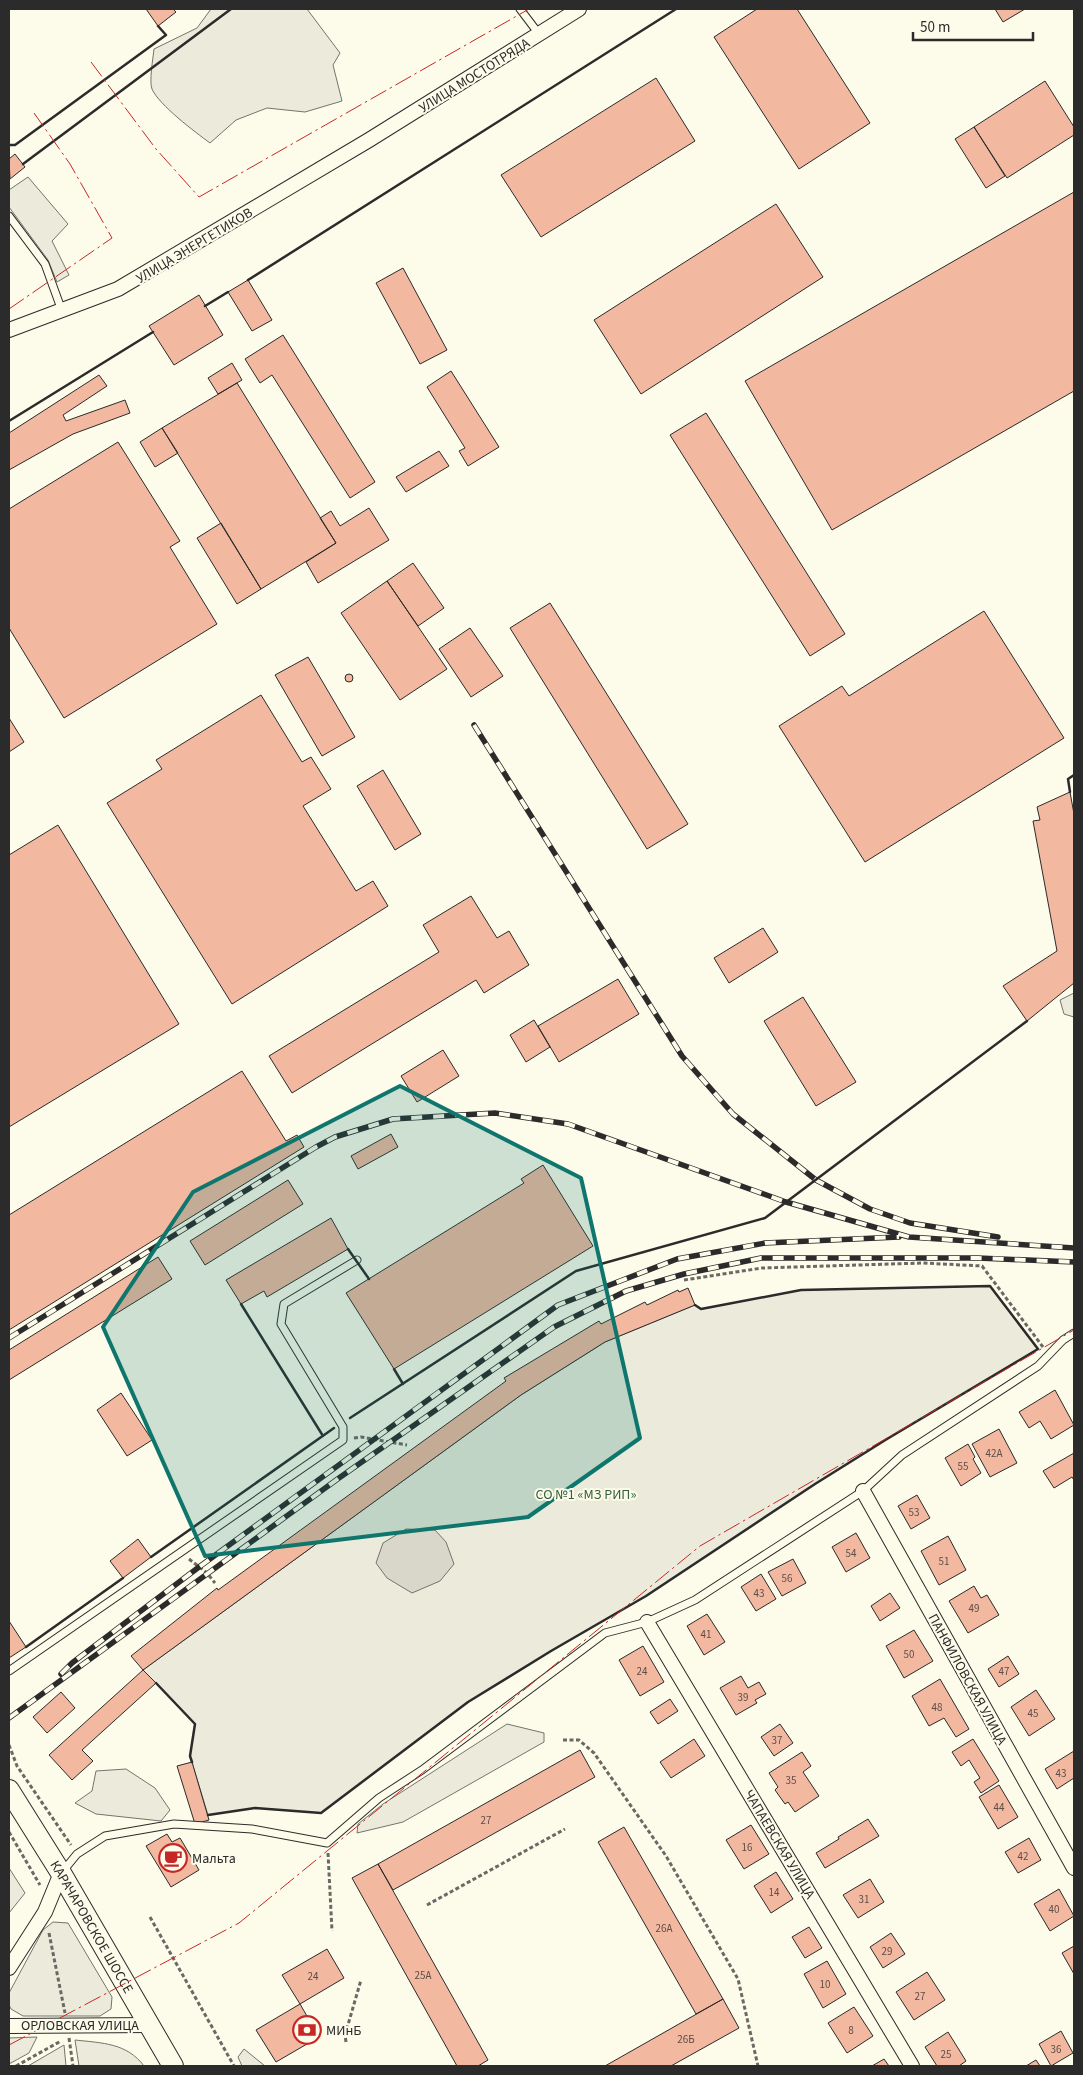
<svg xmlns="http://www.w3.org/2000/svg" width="1083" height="2075" font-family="'Source Sans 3',sans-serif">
	<rect width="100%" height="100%" fill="#fdfbea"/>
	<path fill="#ecebdb" stroke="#74746e" d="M211,9H307L340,53L333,65L342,101L305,112L267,108L236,120L210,143C195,132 159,105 152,89C149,82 153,58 154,49L197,28Z
		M1074,993V1017L1064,1014L1060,1000Z
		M990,1286L1038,1349L887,1439L815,1484L646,1596L551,1651L468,1702L321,1813L255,1808L208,1815L190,1756L195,1724L143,1670L521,1395L605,1342L695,1305L702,1309L801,1290Z
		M507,1724L544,1733V1742L403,1822L357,1833L358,1824L383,1804Z
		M126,1769L155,1788L170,1810L161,1821L96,1814L75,1803L92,1791L96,1771Z
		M9,1868L25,1893L9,1913Z
		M53,1922L68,1923L112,1997L111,2009L100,2016H23L11,2009L9,2005V1993L43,1930Z
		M37,2037L29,2053L9,2064V2038Z
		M75,2040C102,2043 127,2043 144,2066H79Z
		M64,2045L66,2066H28Z
		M244,2049L265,2066H242L238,2057Z"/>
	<path fill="#eceadb" stroke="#74746e" d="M28,177L68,224L52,241L69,275L57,282L48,260L9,207V190Z"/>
	<path fill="#d8d7c9" stroke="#74746e" d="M406,1529L435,1530L446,1542L454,1564L440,1581L412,1593L387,1578L376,1563L383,1543Z"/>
	<path fill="#f2b8a0" stroke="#2b2b2b" d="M146,9H173L176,12L158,26Z
		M757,9H797L870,123L799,169L714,37Z
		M995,9H1025L1003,22Z
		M656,78L695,141L541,237L501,175Z
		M1045,81L1074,127V135L1007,178L974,127Z
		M974,127L1005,176L986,188L955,139Z
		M15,154L25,167L10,179L9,159Z
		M1074,192V391L832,530L745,381Z
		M776,204L823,277L641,394L594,320Z
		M403,268L447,350L420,364L376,283Z
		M248,280L272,320L252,331L228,292Z
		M199,295L223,335L174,365L149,326Z
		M283,335L375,482L350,498L272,375L260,383L245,359Z
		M232,363L242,380L218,394L208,378Z
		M451,371L499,447L468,466L459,451L465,448L427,387Z
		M99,375L107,386L63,415L66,421L125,400L130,413L73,434L9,470V433Z
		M237,383L336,543L261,589L162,428Z
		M706,413L845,634L810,656L670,435Z
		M162,428L178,453L155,467L140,442Z
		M118,442L180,541L170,547L217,624L64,718L9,628V509Z
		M439,451L449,466L406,492L396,477Z
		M369,508L389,540L318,583L306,562L336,543L320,518L331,511L340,526Z
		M221,523L261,589L237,604L197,538Z
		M413,563L444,608L418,626L387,581Z
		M387,581L447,669L400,700L341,613Z
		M550,603L688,824L647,849L510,628Z
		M984,611L1064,738L865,862L779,726L842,686L849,696Z
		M470,628L503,676L471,697L439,649Z
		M308,657L355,737L322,756L275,675Z
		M345 678a4 4 0 1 1 8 0a4 4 0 1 1-8 0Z
		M261,695L302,762L311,757L331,789L303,806L356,891L373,881L388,906L232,1004L107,803L162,769L156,760Z
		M9,718L24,742L9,752Z
		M383,770L421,834L395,850L357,786Z
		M1070,792L1074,814V983L1027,1021L1003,986L1057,951L1033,821L1040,820L1037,807Z
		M58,825L179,1024L9,1127V855Z
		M471,896L497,938L509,931L529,965L484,993L476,980L292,1093L269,1056L439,952L423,925Z
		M763,928L778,952L729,983L714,958Z
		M618,979L639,1014L559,1062L538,1026Z
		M803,997L856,1082L816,1106L764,1021Z
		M534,1020L550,1047L526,1062L510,1035Z
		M443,1050L459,1076L417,1102L401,1076Z
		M242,1071L286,1141L297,1135L304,1147L9,1330V1215Z
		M391,1134L398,1147L358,1169L351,1156Z
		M543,1165L593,1246L394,1369L346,1293L524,1183L521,1179Z
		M288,1180L303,1204L205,1265L190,1241Z
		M331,1218L348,1249L267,1297L264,1291L241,1304L226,1280Z
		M158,1257L172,1279L9,1380V1350Z
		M688,1288L695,1305L605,1342L521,1395L143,1670L131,1656L217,1588L218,1590L506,1381L504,1378L599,1321L601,1324L645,1302L647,1305L678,1290L679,1292Z
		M1055,1390L1074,1425L1051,1439L1040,1421L1029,1428L1019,1412Z
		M121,1393L152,1440L127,1456L97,1410Z
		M999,1429L1017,1463L990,1477L972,1444Z
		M968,1444L975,1457L973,1459L981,1473L961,1486L945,1458Z
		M1074,1453V1480L1072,1477L1054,1488L1043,1471Z
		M917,1495L930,1518L911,1529L898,1506Z
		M856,1533L870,1558L846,1572L832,1547Z
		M948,1536L966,1570L939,1585L921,1551Z
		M138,1539L151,1557L123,1578L110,1561Z
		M793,1559L806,1583L782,1596L768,1572Z
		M761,1574L776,1599L756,1611L741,1587Z
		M974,1586L981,1598L987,1595L999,1615L968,1633L949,1601Z
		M890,1593L900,1608L880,1621L871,1606Z
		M707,1614L725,1642L704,1655L687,1626Z
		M9,1621L26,1647L9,1658Z
		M914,1630L933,1661L904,1678L886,1646Z
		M643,1646L664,1682L640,1696L619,1660Z
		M1008,1656L1019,1674L999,1687L988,1669Z
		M143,1670L156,1683L82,1750L93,1761L72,1780L49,1755Z
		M741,1676L748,1688L759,1682L766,1694L755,1700L757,1703L736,1715L720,1688Z
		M940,1679L969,1729L956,1737L944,1718L929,1726L912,1696Z
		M1036,1690L1055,1719L1029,1736L1011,1707Z
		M61,1692L75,1708L47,1733L33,1717Z
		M670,1699L678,1711L658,1724L650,1712Z
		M780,1724L793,1743L774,1756L761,1737Z
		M694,1739L705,1756L671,1778L660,1762Z
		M973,1739L999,1781L981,1793L974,1782L980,1778L969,1760L961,1766L952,1752Z
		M580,1750L595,1777L393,1890L378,1864Z
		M1074,1751V1778L1057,1789L1045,1769Z
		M802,1752L811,1766L803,1772L819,1796L795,1812L788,1802L785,1804L775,1790L778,1787L769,1773Z
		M192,1762L209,1820L195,1824L177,1766Z
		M999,1785L1018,1817L998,1829L979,1797Z
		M868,1819L879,1836L825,1868L816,1853L839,1839L838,1837Z
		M751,1825L769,1854L744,1869L726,1840Z
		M624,1827L723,1999L696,2014L598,1842Z
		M167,1834L172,1842L180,1838L199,1870L171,1887L146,1846Z
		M1029,1838L1041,1860L1018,1873L1005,1852Z
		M378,1864L488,2060L478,2066H457L352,1878Z
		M776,1872L793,1899L771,1913L754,1886Z
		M870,1879L884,1902L858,1918L843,1895Z
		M1059,1889L1074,1916L1050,1931L1034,1904Z
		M809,1927L822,1948L805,1958L792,1937Z
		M891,1933L905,1954L883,1968L870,1947Z
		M1074,1946V1974L1062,1953Z
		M327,1949L344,1978L300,2004L282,1975Z
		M827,1961L846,1994L823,2008L804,1974Z
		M927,1972L945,2000L914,2020L896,1992Z
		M723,1999L739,2028L671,2066H605Z
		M300,2004L319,2037L276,2062L256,2030Z
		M854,2007L873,2036L847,2053L828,2023Z
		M1061,2031L1073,2053L1051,2066L1039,2044Z
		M948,2032L966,2061L959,2066H937L925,2047Z
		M884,2059L889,2066H872Z
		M1036,2060L1040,2066H1026Z"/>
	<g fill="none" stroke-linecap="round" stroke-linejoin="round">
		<defs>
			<path id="lane" d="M520,9L539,34
				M9,216L45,264L62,311
				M9,1671L343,1440V1427L281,1324L284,1304L357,1260
				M63,1871L77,1854L105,1836L174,1824L252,1829L327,1843L379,1798L422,1770L605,1633L647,1622L695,1600L863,1491L902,1455L1038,1366L1063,1340L1074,1333"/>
			<path id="street" d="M9,330L118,289L369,140L579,9
				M863,1491L1074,1868
				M647,1622L912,2066
				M9,1968L45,1912L61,1873
				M9,2026L150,2025"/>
			<g id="secondary">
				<path id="s1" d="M9,1790L61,1873L173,2066"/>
			</g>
		</defs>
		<use href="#lane" stroke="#2b2b2b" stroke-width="9"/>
		<use href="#street" stroke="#2b2b2b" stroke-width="16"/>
		<use href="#secondary" stroke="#2b2b2b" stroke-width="22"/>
		<path stroke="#6a6964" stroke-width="3" stroke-dasharray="4 2.5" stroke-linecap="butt" d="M684,1280L762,1268L923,1263L982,1266L1043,1347
			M354,1438L361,1437L407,1445
			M189,1559L207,1573L215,1583
			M563,1740H579L594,1753L666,1856L738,1979L758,2066
			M9,1745L17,1766L71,1845
			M9,1832L40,1885
			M328,1853L332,1931
			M427,1905L565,1829
			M150,1917L234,2066
			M49,1933L65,2013
			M69,2038L73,2066
			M346,2042L345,2035L361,1980
			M16,2066L61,2041"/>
		<use href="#lane" stroke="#fdfbea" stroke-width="7"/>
		<use href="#street" stroke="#fdfbea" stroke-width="14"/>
		<use href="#secondary" stroke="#fdfbea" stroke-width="20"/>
		<defs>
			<path id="rail" d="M474,725L682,1056L733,1114L816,1180L870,1209L910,1223L998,1237
				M9,1338L316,1147L335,1137L393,1119L495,1113L568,1124L786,1202L909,1237L1074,1248
				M61,1674L72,1663L199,1567L558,1305L677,1259L765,1243L899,1237
				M9,1718L339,1478L554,1327L626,1291L684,1274L761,1258H978L1074,1262"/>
		</defs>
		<use href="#rail" stroke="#2b2b2b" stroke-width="5.5"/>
		<use href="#rail" stroke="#fdfbea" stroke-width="4" stroke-dasharray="11" stroke-linecap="butt"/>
		<path stroke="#2b2b2b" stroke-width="2.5" d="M9,145H15L166,35L158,26
			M23,164L231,9
			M248,280L676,9
			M205,306L228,292
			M9,421L153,332
			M1070,792L1068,779L1074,775
			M348,1249L369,1279
			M241,1304L323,1436
			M394,1369L403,1384
			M350,1418L576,1271L765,1218L1027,1021
			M151,1557L334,1428
			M26,1647L123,1578
			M156,1683L195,1724L190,1756L192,1762
			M208,1815L255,1808L321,1813L468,1702L551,1651L646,1596L815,1484L887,1439L1038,1349L990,1286L801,1290L701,1309L695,1305"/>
		<path stroke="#c62828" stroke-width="1" stroke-dasharray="18 4 2.5 4" stroke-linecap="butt" d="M91,62L156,149L199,197L529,9
			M9,309L112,238L70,164L34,113
			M9,2045L239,1923L700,1546L1074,1330"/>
	</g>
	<path fill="#0f766e" fill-opacity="0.2" stroke="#0f766e" stroke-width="4" stroke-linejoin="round" d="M400,1086L581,1178L640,1438L528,1517L205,1556L103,1327L193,1192Z"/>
	<defs>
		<symbol id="cafe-ring" viewBox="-11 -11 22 22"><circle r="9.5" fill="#fdfbea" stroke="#c62828" stroke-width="1.5"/><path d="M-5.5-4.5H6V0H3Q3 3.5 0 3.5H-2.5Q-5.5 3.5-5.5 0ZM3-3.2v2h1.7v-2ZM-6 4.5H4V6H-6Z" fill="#c62828"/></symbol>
		<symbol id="bank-ring" viewBox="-11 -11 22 22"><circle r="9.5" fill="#fdfbea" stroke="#c62828" stroke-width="1.5"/><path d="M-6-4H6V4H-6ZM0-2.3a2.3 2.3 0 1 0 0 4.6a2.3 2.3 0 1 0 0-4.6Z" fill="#c62828"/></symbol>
	</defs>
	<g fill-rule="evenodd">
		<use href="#cafe-ring" x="157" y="1842" width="32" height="32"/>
		<use href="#bank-ring" x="291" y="2014" width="32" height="32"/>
	</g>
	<g text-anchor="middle" stroke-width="4" stroke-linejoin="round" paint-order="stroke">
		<g font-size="11" fill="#5d4e48">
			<text x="994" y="1457">42А</text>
			<text x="963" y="1470">55</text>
			<text x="914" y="1516">53</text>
			<text x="851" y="1557">54</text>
			<text x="944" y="1565">51</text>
			<text x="787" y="1582">56</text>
			<text x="759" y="1597">43</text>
			<text x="974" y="1612">49</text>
			<text x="706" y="1638">41</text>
			<text x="909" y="1658">50</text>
			<text x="642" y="1675">24</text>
			<text x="1004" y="1675">47</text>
			<text x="743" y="1701">39</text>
			<text x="937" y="1711">48</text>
			<text x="1033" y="1717">45</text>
			<text x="777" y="1744">37</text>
			<text x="1061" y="1777">43</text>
			<text x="791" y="1784">35</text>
			<text x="999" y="1811">44</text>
			<text x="486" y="1824">27</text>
			<text x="747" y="1851">16</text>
			<text x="1023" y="1860">42</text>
			<text x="774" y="1896">14</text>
			<text x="864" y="1903">31</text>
			<text x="1054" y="1913">40</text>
			<text x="664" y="1932">26А</text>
			<text x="887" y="1955">29</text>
			<text x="423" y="1979">25А</text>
			<text x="313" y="1980">24</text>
			<text x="825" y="1988">10</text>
			<text x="920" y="2000">27</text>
			<text x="851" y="2034">8</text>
			<text x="686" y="2043">26Б</text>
			<text x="1056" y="2053">36</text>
			<text x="946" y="2058">25</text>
		</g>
		<g font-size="14" fill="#2b2b2b" stroke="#fdfbea">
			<text transform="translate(474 75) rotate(-32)" y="5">УЛИЦА МОСТОТРЯДА</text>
			<text transform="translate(194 245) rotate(-31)" y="5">УЛИЦА ЭНЕРГЕТИКОВ</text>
			<text transform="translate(968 1679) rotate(61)" y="5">ПАНФИЛОВСКАЯ УЛИЦА</text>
			<text transform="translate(780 1844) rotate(59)" y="5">ЧАПАЕВСКАЯ УЛИЦА</text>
			<text dy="5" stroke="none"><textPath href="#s1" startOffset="160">КАРАЧАРОВСКОЕ ШОССЕ</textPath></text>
			<text x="80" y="2030">ОРЛОВСКАЯ УЛИЦА</text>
		</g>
		<g font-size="14" fill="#34623c" stroke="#fdfbea">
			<text x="586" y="1499">СО №1 «МЗ РИП»</text>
		</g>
		<g font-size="14" fill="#2b2b2b" stroke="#fdfbea" text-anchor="start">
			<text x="192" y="1863">Мальта</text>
			<text x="326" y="2035">МИнБ</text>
		</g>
	</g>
	<rect width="1083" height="2075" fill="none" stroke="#2b2b2b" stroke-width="20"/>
	<path d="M913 32v8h120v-8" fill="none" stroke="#2b2b2b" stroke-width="2.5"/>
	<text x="920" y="32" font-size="15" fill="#2b2b2b" stroke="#fdfbea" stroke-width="4" paint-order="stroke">50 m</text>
</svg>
